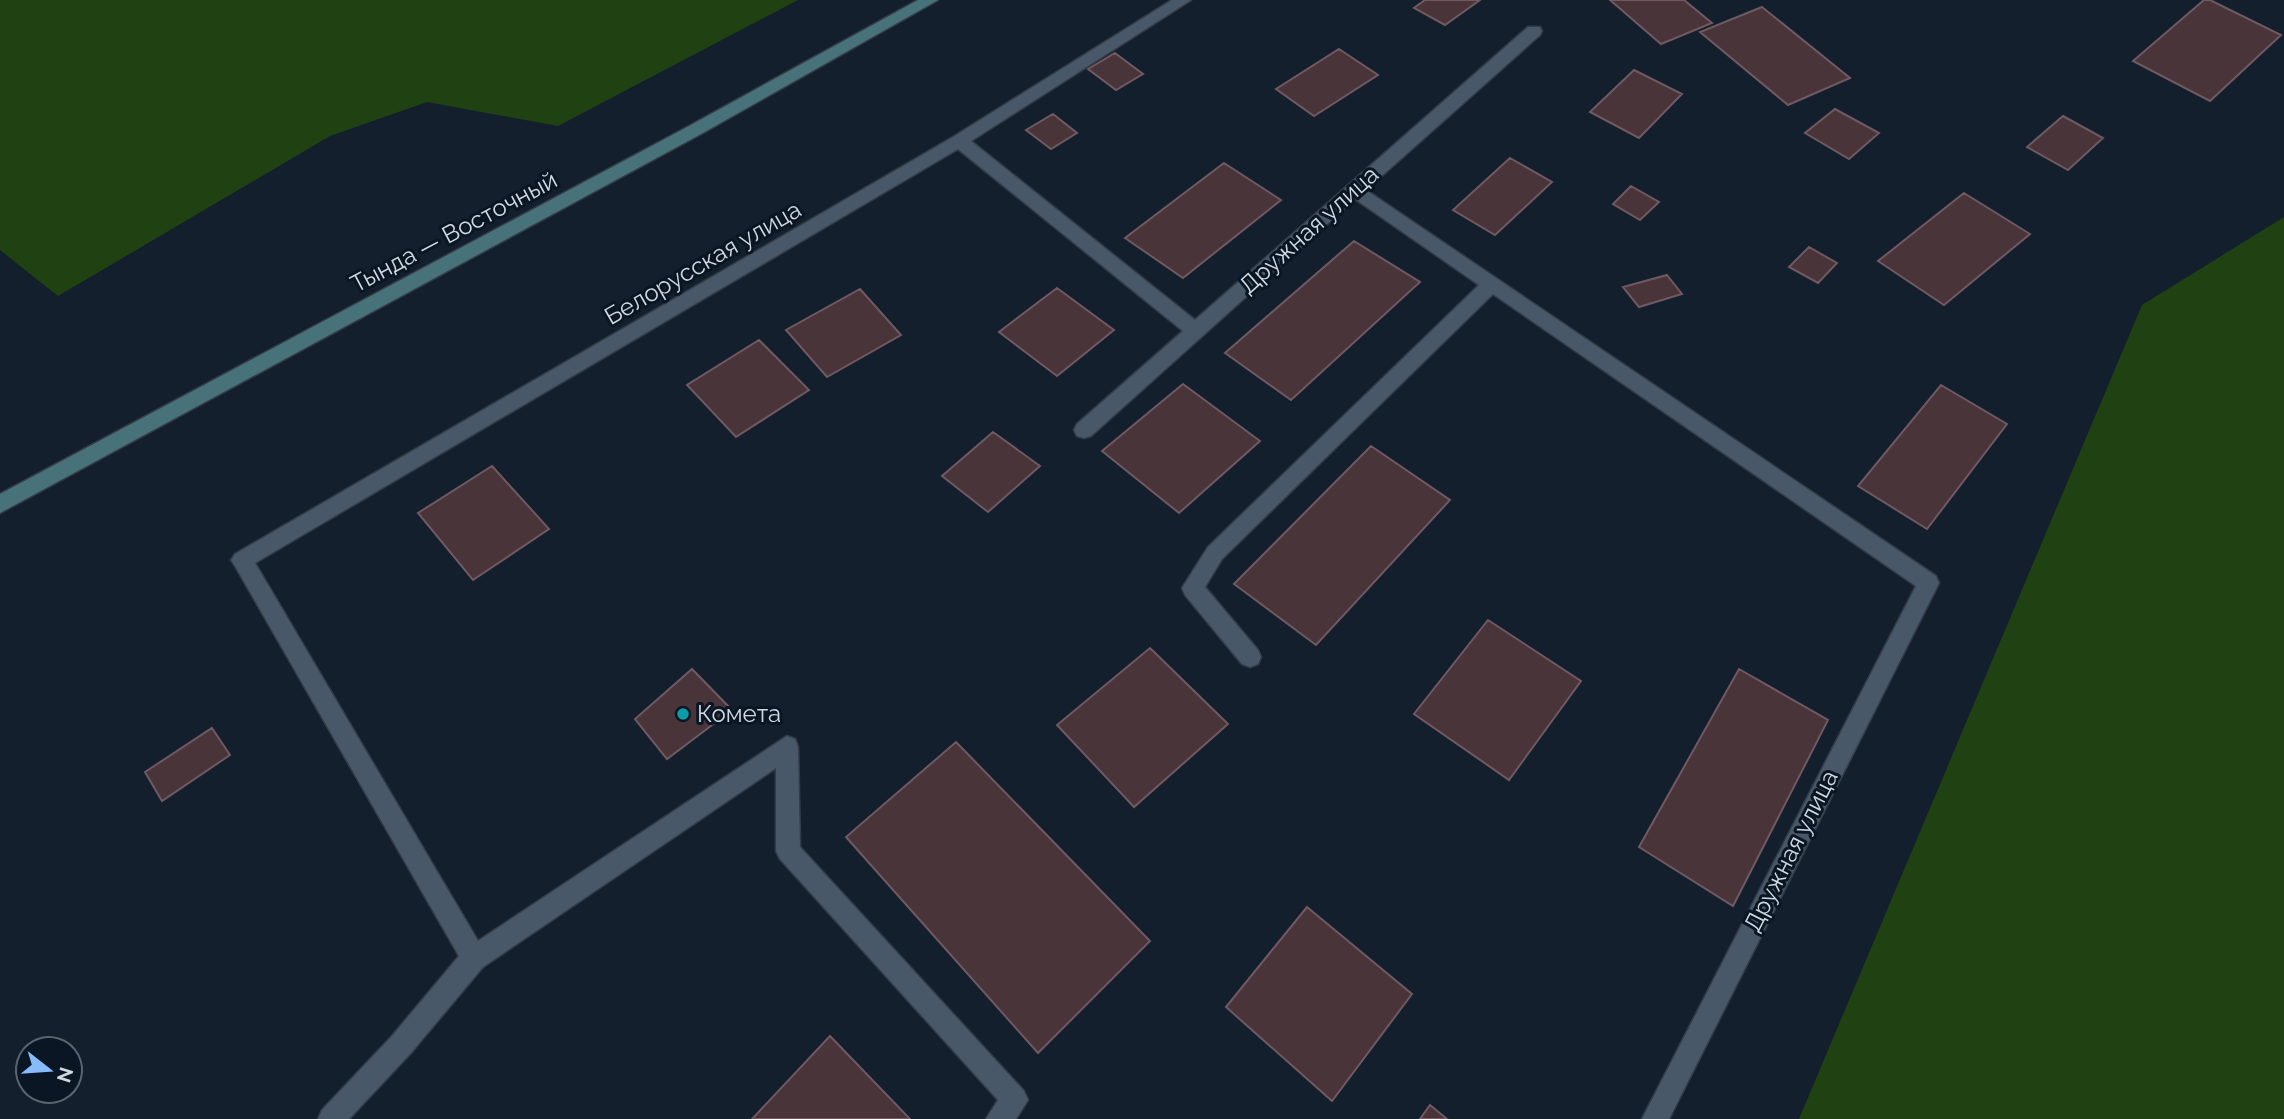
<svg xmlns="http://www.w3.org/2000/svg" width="2284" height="1119" font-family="Raleway,sans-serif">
	<rect width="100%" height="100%" fill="#131f2d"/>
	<path fill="#204213" d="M0,0H798L558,126L427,102L330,136L58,296L0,250Z
		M2284,217V1119H1799L2142,305Z"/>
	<path fill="#49343a" stroke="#705960" stroke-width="2" d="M1425,0H1480L1445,25L1414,8Z
		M1610,0H1684L1712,23L1661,44Z
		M2204,0H2210L2281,35L2210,101L2133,61Z
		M1762,7L1850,78L1788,105L1700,32Z
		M1339,49L1378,75L1314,116L1276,89Z
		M1115,53L1143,74L1116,90L1088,69Z
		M1634,70L1682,94L1639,138L1590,112Z
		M1835,109L1879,133L1849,159L1805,133Z
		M1053,114L1077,133L1051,149L1026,130Z
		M2063,116L2103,138L2068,170L2027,147Z
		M1510,158L1552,182L1495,235L1453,210Z
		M1224,163L1281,200L1183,278L1125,238Z
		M1631,186L1659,202L1640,220L1613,204Z
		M1964,193L2030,234L1944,305L1878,261Z
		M1354,241L1420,282L1291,400L1225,353Z
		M1809,247L1837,263L1818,283L1789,267Z
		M1667,275L1682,294L1639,307L1623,287Z
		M1057,288L1114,330L1057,376L999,332Z
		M860,289L901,335L827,377L786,330Z
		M759,340L809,390L736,437L687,385Z
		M1183,384L1260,441L1179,513L1102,451Z
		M1941,385L2007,424L1927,529L1858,486Z
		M993,432L1040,466L988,512L942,476Z
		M1371,446L1450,500L1316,645L1234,584Z
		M492,466L549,529L473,580L418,513Z
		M1488,620L1581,681L1509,780L1414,714Z
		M1150,648L1228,724L1134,807L1057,725Z
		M692,669L732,710L667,759L635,719Z
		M1739,669L1828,720L1733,906L1639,847Z
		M212,728L230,755L162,801L145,772Z
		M956,742L1150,941L1038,1053L846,837Z
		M1307,907L1412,994L1332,1101L1226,1007Z
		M830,1036L910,1119H752Z
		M1430,1105L1447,1119H1420Z"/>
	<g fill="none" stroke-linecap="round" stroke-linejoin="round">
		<defs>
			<path id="street" d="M1172,0H1191L971,141L1195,320L1528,27H1540L1542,31L1540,35L1366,190L1936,576L1939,583L1669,1119H1642L1916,586L1493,294L1222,559L1205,587L1258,650L1261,657L1258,664L1250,667L1242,664L1185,595L1182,588L1208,547L1479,285L1355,199L1091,436L1084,438L1077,436L1074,430L1077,424L1183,331L958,149L255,563L478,941L787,736L795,739L798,747L800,847L1024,1091L1028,1100L1016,1119H986L998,1100L780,859L776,851V768L483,967L410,1054L349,1119H318L322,1110L392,1036L459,956L235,566L231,560L235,554L953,137Z"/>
			<path id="secondary" d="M918,0H938L701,134L0,513V494L689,126Z"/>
		</defs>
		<use href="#street" stroke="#333b46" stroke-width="3"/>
		<use href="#secondary" stroke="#333b46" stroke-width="3"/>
		<use href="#street" fill="#495868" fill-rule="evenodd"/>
		<use href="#secondary" fill="#48727a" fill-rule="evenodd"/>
	</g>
	<circle fill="#0f9aa8" stroke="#0a1623" stroke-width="2.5" cx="683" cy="714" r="7"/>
	<g text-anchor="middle" stroke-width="6" stroke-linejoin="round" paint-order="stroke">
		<g font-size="24" fill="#d0d8e2" stroke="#0a1623">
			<text transform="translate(1309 230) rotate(-42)" y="8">Дружная улица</text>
			<text transform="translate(454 232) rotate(-28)" y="8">Тында — Восточный</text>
			<text transform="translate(703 263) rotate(-30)" y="8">Белорусская улица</text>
			<text transform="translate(1791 851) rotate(-63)" y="8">Дружная улица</text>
		</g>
		<g font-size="24" fill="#d0d8e2" stroke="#0a1623" text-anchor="start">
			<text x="697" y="722">Комета</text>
		</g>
	</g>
	<g transform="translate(49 1070) rotate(107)"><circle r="33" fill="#0a1623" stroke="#59646f" stroke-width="2"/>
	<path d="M0-5L12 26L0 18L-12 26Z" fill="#88bbfc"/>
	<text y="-10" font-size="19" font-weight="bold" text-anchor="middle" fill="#d0d8e2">N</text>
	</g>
</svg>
